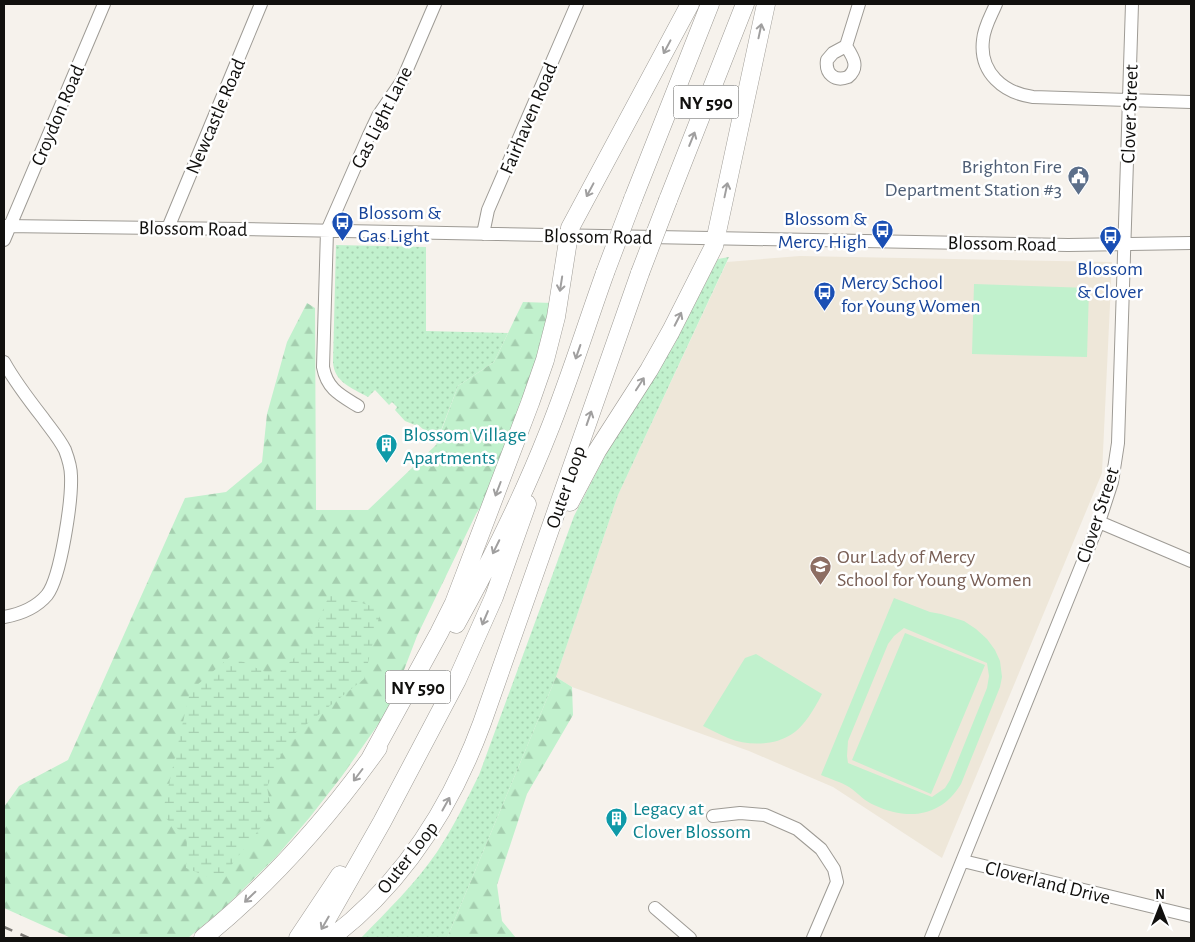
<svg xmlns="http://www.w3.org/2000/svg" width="1195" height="942" font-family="'Alegreya Sans',sans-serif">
	<defs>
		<pattern id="grass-dots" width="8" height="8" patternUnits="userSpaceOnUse" patternTransform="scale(1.25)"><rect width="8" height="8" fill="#c1f1cd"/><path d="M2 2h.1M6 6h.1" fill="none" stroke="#a5ceaf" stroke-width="1.8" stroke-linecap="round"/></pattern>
		<pattern id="forest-firs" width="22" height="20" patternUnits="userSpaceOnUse" patternTransform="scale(1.25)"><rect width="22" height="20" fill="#c1f1cd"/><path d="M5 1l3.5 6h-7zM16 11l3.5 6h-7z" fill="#a5ceaf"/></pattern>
		<pattern id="wetland-marsh" width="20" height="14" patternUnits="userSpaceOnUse" patternTransform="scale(1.25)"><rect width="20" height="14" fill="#c1f1cd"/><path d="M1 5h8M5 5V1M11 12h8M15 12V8" fill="none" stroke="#a5ceaf"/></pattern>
	</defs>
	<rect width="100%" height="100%" fill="#f6f2ec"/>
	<path fill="#eee7d9" d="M800,256L1112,262L1102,473L942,858L833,787L749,751L572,687L556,677L618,495L727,262Z"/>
	<path fill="url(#grass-dots)" d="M336,245L426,247V331L508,333L494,362L458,386L437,441L417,424L415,425L405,421L395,410L397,407L392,402L389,405L375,390L368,397C352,388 334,382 333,362Z
		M729,257L618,495L556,677L447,938H361C387,911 415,884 437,852C453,828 466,801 479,775L574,516L608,450L674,345L718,259Z"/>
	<path fill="url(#forest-firs)" d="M523,302L552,303L548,329L493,488L476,514L417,636L389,709L342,776L310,817L276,857L224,908L188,938H71L4,908V807L19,786L68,760L185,498L226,492L262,462L267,414L287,342L307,303L315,308L316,510H368L436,445L458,386L494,362Z
		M556,677L572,687L573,715L527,794L497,885L502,921L516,938H447Z"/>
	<path fill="url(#wetland-marsh)" d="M330,593L381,609L364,679L289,738L267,787L272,813L219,881L186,868L187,837L162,815L190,691L231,656L275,677L309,643Z"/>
	<path fill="#c1f1cd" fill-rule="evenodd" d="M974,284L1089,288L1087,357L972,354Z
		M894,598L930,612L941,614L964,621L976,629L987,639L995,650L1000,661L1002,677L1000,687L961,784C941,817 908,821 874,805C864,801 858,793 849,787C841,782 830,779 821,775ZM904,628L987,663L989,676L987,688L950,780L945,788L932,797L848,763L847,756L848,741L888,644L894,636Z
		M905,633L985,665L931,794L852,760Z
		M756,654L822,694C816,706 804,727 792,734C774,746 748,746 728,738C719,734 711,730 703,726L745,658Z"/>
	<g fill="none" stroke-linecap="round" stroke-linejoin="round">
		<defs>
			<path id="minor" d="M996,4C991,16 984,27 983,40C979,73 1004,93 1033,97L1191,102
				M846,46C853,57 860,67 848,77C835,82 825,74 827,60L833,53Z
				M846,46L859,4
				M4,226L240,229L1068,245L1191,243
				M168,228L261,4
				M483,234L488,210L577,4
				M4,240L104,4
				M4,362C15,382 29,400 43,418C50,428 59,438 65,450C68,458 71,467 71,476C72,500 61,577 47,595C36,608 21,614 4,617
				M358,406C340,395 327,389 323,367L327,231L369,135L378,116L402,81L435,4
				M1099,522L1191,561
				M713,816L740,813L765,815L797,829L821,849L834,869L837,882L813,938
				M963,861L1191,916
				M655,908L690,938
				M931,938L1099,522L1112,482L1118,443L1132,4"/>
			<path id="highway" d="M633,199L710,4
				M668,200L745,4
				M570,502L597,451L649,370L671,331L714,246L766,4
				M456,624C490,563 522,499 548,433C569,381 586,326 605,273
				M371,757L439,633L454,603L530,403L545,360L556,317L570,228L690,4
				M203,938C270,884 328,818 378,748
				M298,938L340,875
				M316,938L382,822L457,680L494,597L527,504
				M331,938C403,883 451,807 482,723L640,273"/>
		</defs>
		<use href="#minor" stroke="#9e9b95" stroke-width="14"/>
		<use href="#highway" stroke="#9e9b95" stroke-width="19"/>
		<use href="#minor" stroke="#fff" stroke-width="12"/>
		<use href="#highway" stroke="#fff" stroke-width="18"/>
		<path stroke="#7e7b77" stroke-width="2.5" stroke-dasharray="9 9" stroke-linecap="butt" d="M4,927L29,938"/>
		<defs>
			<path id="highway-bridge" d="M605,273L633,199
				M640,273L668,200"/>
		</defs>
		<use href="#highway-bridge" stroke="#9e9b95" stroke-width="19" stroke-linecap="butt"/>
		<use href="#highway-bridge" stroke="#fff" stroke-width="18"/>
	</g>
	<defs><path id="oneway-shaft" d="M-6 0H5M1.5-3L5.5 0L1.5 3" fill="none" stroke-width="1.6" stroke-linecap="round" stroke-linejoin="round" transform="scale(1.25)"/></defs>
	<g stroke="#a09f9f">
		<use href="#oneway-shaft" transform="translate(760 31) rotate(-78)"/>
		<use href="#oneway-shaft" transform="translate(667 47) rotate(118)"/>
		<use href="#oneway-shaft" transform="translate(692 139) rotate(-68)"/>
		<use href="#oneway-shaft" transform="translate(590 190) rotate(118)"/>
		<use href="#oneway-shaft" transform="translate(726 190) rotate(-78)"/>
		<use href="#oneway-shaft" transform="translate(561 284) rotate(99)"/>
		<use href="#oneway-shaft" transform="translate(678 319) rotate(-63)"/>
		<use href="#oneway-shaft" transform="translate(578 352) rotate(109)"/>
		<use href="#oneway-shaft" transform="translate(640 384) rotate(-57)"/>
		<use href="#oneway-shaft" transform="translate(589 418) rotate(-71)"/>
		<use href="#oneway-shaft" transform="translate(498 489) rotate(111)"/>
		<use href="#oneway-shaft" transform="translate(496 547) rotate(116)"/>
		<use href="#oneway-shaft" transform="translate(485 618) rotate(113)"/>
		<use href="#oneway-shaft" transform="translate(358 775) rotate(127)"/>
		<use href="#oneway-shaft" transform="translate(446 804) rotate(-61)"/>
		<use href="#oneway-shaft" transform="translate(250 897) rotate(136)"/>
		<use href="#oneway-shaft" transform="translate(325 923) rotate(120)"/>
	</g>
	<defs>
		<symbol id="civic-pin" viewBox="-11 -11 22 30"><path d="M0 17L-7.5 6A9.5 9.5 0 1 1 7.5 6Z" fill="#5c6f8a" stroke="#fff"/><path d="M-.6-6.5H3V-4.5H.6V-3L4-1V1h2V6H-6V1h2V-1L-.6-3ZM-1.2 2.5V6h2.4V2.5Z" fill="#fff"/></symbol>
		<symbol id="bus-pin" viewBox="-11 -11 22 30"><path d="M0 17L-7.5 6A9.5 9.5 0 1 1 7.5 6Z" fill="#1a4fb4" stroke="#fff"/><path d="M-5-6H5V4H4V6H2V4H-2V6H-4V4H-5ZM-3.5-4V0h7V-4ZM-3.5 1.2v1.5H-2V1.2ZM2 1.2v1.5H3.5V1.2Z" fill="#fff"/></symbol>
		<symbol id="building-pin" viewBox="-11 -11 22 30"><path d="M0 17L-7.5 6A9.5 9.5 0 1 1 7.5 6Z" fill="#0f9aa8" stroke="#fff"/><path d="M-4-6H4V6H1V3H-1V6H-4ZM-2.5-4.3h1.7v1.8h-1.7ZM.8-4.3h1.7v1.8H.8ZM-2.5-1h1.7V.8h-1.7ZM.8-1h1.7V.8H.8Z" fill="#fff"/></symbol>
		<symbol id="school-pin" viewBox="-11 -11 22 30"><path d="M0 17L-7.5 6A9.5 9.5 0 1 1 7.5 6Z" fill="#8d6e63" stroke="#fff"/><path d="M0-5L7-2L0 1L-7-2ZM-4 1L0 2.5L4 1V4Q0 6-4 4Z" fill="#fff"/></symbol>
	</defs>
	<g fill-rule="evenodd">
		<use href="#civic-pin" x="1066" y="164" width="25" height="34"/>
		<use href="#bus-pin" x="330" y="210" width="25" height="34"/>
		<use href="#bus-pin" x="870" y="218" width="25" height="34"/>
		<use href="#bus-pin" x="1098" y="224" width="25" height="34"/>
		<use href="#bus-pin" x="812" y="280" width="25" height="34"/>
		<use href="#building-pin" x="374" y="432" width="25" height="34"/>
		<use href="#school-pin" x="808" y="554" width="25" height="34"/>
		<use href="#building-pin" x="604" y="806" width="25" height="34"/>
	</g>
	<g text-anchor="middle" stroke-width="5" stroke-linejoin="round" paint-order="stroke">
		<g fill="#fff" stroke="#585856" stroke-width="1">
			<rect x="673.5" y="85.5" width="65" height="33" rx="4"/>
			<rect x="385.5" y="670.5" width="65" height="33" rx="4"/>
		</g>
		<g font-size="19" font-weight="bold" fill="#11100e">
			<text x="706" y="109">NY 590</text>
			<text x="418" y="694">NY 590</text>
		</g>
		<g font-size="20" fill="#11100e" stroke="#fff">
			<text transform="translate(1129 114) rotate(-88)" y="7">Clover Street</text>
			<text transform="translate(57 115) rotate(-67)" y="7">Croydon Road</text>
			<text transform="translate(215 116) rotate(-67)" y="7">Newcastle Road</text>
			<text transform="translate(381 117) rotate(-63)" y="7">Gas Light Lane</text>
			<text transform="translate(528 118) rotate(-67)" y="7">Fairhaven Road</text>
			<text transform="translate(193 228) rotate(1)" y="7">Blossom Road</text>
			<text transform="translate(598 236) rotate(1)" y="7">Blossom Road</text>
			<text transform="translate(1002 243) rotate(1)" y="7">Blossom Road</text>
			<text transform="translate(565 487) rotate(-71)" y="7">Outer Loop</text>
			<text transform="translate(1097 515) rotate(-72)" y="7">Clover Street</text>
			<text transform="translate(407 857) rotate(-52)" y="7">Outer Loop</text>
			<text transform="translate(1048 882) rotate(14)" y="7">Cloverland Drive</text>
		</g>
		<g font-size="20" fill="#4e5e75" stroke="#fff" text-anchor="end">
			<text x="1062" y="173">Brighton Fire<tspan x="1062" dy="23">Department Station #3</tspan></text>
		</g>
		<g font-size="20" fill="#164399" stroke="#fff" text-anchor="start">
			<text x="358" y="219">Blossom &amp;<tspan x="358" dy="23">Gas Light</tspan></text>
			<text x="867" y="225" text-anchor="end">Blossom &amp;<tspan x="867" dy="23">Mercy High</tspan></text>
			<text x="1110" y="275" text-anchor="middle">Blossom<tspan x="1110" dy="23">&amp; Clover</tspan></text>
			<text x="841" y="289">Mercy School<tspan x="841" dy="23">for Young Women</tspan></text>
		</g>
		<g font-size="20" fill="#0d838f" stroke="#fff" text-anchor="start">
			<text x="403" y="441">Blossom Village<tspan x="403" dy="23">Apartments</tspan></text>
			<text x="633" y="815">Legacy at<tspan x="633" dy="23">Clover Blossom</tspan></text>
		</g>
		<g font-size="20" fill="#785e54" stroke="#fff" text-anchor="start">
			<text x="837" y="563">Our Lady of Mercy<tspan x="837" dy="23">School for Young Women</tspan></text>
		</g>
	</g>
	<rect width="1195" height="942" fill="none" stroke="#11100e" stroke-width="10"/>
	<g transform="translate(1160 907)" stroke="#ffffff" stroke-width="4" paint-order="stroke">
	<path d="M0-4L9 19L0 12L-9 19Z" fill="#11100e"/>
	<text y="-8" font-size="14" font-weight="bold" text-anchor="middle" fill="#11100e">N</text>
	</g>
</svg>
